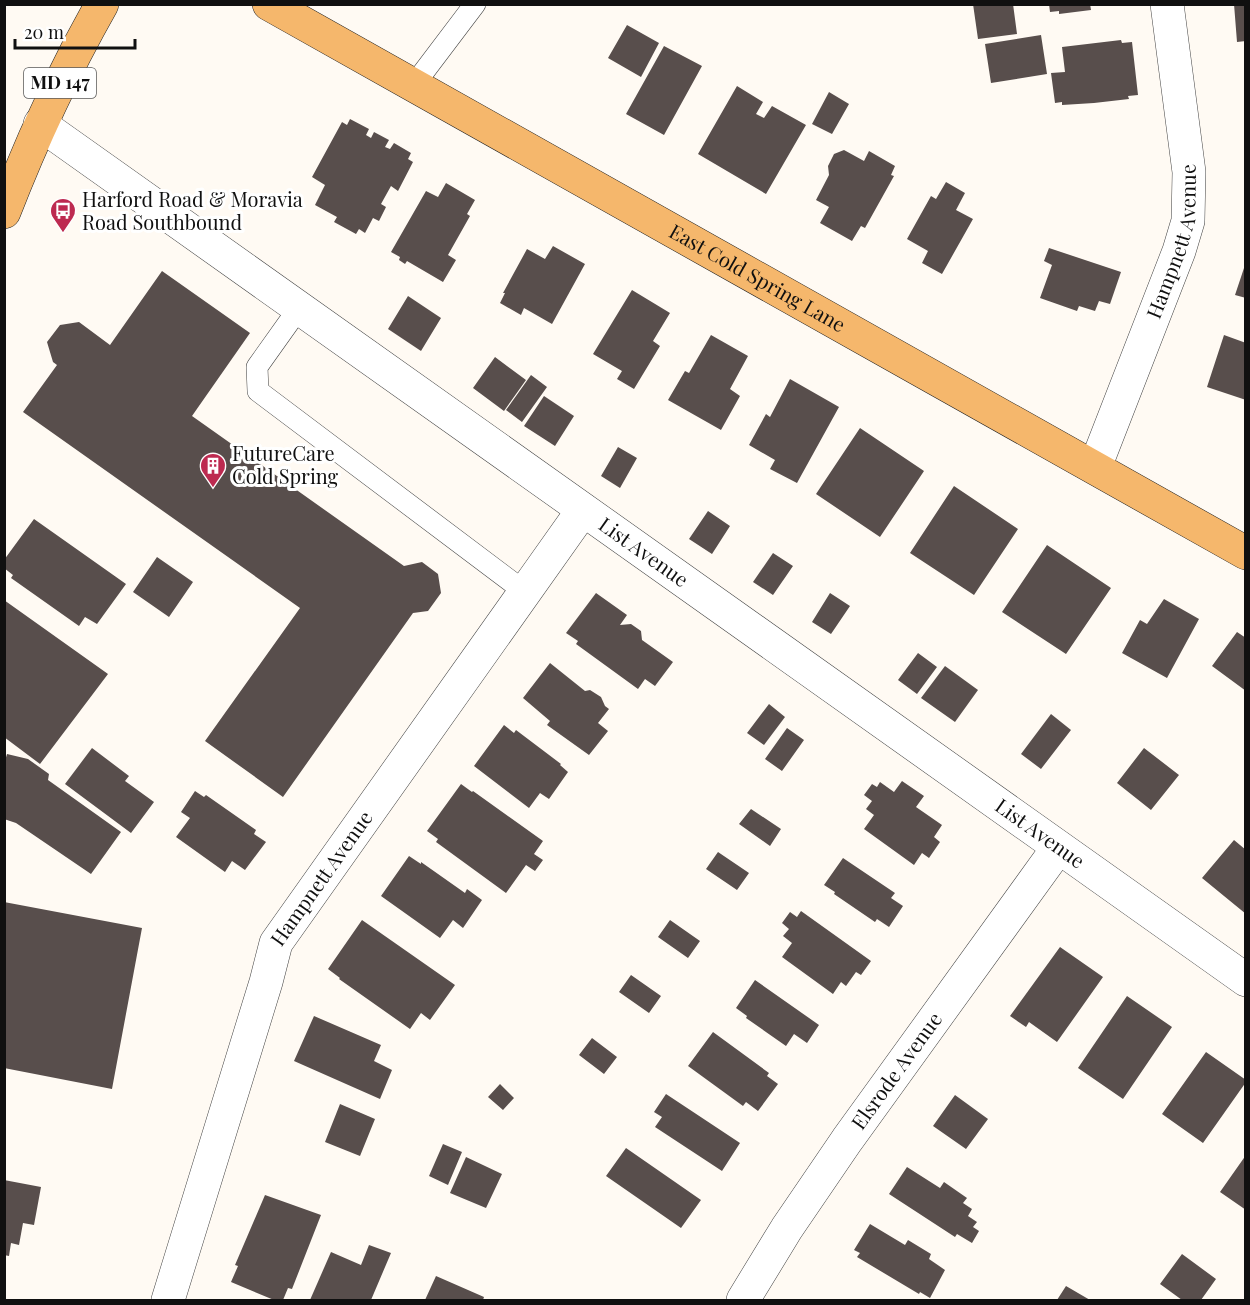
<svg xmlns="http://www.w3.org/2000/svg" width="1250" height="1305" font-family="'Playfair Display',serif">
	<rect width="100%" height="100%" fill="#fffaf3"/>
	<path fill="#584e4c" d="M973,4H1013L1017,34L978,39Z
		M1049,4H1090L1091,10L1059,14V11L1050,12Z
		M1234,4H1246V41L1237,42Z
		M627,25L659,43L641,77L608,58Z
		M1041,35L1047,74L991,83L985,44Z
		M1121,40L1122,43L1132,42L1138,95L1128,96L1129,99L1094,103L1062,105V102L1055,103L1051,73L1065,72L1062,47Z
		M664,46L702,66L664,135L626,114Z
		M737,86L763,102L756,114L764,118L772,106L806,125L766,194L698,154Z
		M829,92L849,104L832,134L812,124Z
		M350,119L369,129L366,135L371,138L374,132L389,140L385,147L390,149L394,143L411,153L408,159L413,162L398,191L391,186L381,204L386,207L379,221L373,218L365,233L359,229L356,234L334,222L337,217L315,205L325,185L312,177L342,122L347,125Z
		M844,150L864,161L869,151L895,166L891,175L894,176L865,228L861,226L852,241L820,223L829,207L816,200L829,175L828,166L834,154Z
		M946,182L965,193L956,210L973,219L942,274L922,263L928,251L907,239L931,196L936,199Z
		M446,183L475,200L467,214L470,216L448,255L456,260L443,282L407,261L405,264L399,260L400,257L391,252L426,191L438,197Z
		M553,246L585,264L552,324L524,308L521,315L500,303L505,293H503L527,249L545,259Z
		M1049,248L1121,272L1110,304L1099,301L1095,311L1079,306L1077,311L1040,298L1052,265L1044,261Z
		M1245,265H1246V298L1235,295Z
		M162,271L250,333L192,416L404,566L422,562L438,574L441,593L428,611L413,613L283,797L205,741L300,608L23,412L57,365L53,362L47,342L60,325L79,322L110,345Z
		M632,290L670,313L653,341L660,346L634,389L617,379L622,371L593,354Z
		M408,296L441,318L421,351L388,329Z
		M711,335L748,356L730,389L740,396L721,430L668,400L685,371L689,373Z
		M1224,335L1246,343V400L1207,387Z
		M495,357L526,380L504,411L473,388Z
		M531,375L547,387L522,422L506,410Z
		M790,379L839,407L797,483L770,469L775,460L749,445L766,414L770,417Z
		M544,396L574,416L555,446L524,426Z
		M860,428L924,471L880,537L816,494Z
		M618,447L637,458L620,488L601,476Z
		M954,486L1018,529L974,595L910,553Z
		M708,511L730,526L712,554L689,539Z
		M34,519L126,584L97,624L85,617L79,626L11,578L13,575L4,568V560Z
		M1047,545L1111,588L1066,654L1002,612Z
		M773,553L793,566L773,595L753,582Z
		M157,557L193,582L169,617L133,592Z
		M596,593L627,615L620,625L631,624L641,631L642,640L673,662L655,686L645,679L638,689L576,644L578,641L566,633Z
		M830,593L850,606L831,634L812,622Z
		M1164,599L1199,619L1167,678L1122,653L1140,620L1147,624Z
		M4,600L108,674L40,764L4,737Z
		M1237,632L1246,638V691L1212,666Z
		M918,653L937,667L917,694L898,680Z
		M550,663L585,691L590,690L601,697L605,706L609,709L598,723L608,731L589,755L547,725L550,721L523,698Z
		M945,666L978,690L955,722L921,698Z
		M769,704L785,717L764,745L747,733Z
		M1051,714L1071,730L1041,769L1021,754Z
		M504,725L514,733L516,730L561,764L560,765L568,772L549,799L540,793L529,808L474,766Z
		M787,728L804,740L782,771L765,759Z
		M92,748L129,776L125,781L154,802L131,833L65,784Z
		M1144,748L1179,775L1151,810L1117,783Z
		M7,754L28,759L49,774L48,780L121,832L91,874L16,823L4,819V764Z
		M902,781L924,796L916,807L942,825L934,837L940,842L929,858L922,853L914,865L864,829L874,815L866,809L872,801L864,795L872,784L877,787L880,782L894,792Z
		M461,784L472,792L473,791L543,841L534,854L543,860L535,871L526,865L506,893L436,842L438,839L427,831Z
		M195,791L204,797L206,795L256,830L254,834L266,842L245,870L232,861L225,872L176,837L190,818L181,812Z
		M751,809L781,829L770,846L739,824Z
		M1234,840L1246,850V914L1202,878Z
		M718,852L749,873L737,890L706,869Z
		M409,856L421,864V862L465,893L467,889L482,900L463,928L453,920L440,938L381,896Z
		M843,858L895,893L891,898L903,906L889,927L877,919L875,922L834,894L835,892L824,885Z
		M4,902L142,928L112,1089L4,1068Z
		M801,911L871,961L861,975L856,972L846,986L841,982L833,994L782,957L792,943L783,936L789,929L782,923L790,912L797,917Z
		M362,920L455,985L430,1020L421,1013L410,1029L339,979L340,978L328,969Z
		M670,920L700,941L688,958L658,937Z
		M1060,947L1103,977L1057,1042L1029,1022L1026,1027L1010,1016Z
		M631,975L661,996L649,1013L619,992Z
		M755,980L819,1025L807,1043L794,1034L786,1046L746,1018L747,1016L736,1008Z
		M1127,996L1172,1027L1123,1099L1078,1068Z
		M314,1016L381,1045L374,1061L392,1070L380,1099L294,1061Z
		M713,1032L769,1073L767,1076L778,1084L758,1111L746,1102L743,1106L688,1066Z
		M592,1038L617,1057L604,1074L579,1055Z
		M1206,1052L1246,1080V1082L1203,1143L1162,1114Z
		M500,1084L514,1098L503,1110L488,1097Z
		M666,1094L740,1143L722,1171L655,1127L662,1117L654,1112Z
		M955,1095L988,1119L966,1149L933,1126Z
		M340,1104L375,1119L360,1156L325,1142Z
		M443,1144L462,1152L448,1185L429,1176Z
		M626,1148L701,1200L681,1228L606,1176Z
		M1246,1155V1210L1220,1192Z
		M466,1157L502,1174L486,1208L450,1193Z
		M907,1167L940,1188L944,1182L967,1198L963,1203L972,1209L968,1216L977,1222L973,1227L979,1231L972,1243L957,1234L955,1237L889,1194Z
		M4,1180L41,1187L34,1225L23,1223L19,1245L11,1243L9,1256L4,1255Z
		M265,1195L321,1215L292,1289L288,1288L283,1300H274L231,1282L238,1266L235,1265Z
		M870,1224L905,1245L908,1240L931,1254L929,1259L945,1270L930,1298L920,1292L919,1294L857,1257L860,1253L854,1250Z
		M369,1245L391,1253L371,1300H310L331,1252L361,1265Z
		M1182,1254L1216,1279L1201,1300H1182L1160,1284Z
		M436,1276L484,1297L483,1300H425Z
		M1066,1286L1090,1300H1057Z"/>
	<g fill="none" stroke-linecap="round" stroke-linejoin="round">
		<defs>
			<path id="lane" d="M413,86L475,4
				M299,308L257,367L258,391L525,592"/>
			<g id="street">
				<path id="s1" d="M40,124L1246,980"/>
				<path id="s2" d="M1095,467L1179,251L1188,221L1189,172L1167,4"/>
				<path id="s3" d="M168,1300L266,982L276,943L583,510"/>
				<path id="s4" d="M743,1300L787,1228L847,1140L1058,848"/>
			</g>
			<g id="primary">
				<path id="s5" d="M269,4L1246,553"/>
				<path d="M4,212C32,140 64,71 102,4"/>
			</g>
		</defs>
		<use href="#lane" stroke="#434343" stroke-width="22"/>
		<use href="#street" stroke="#434343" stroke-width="34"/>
		<use href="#primary" stroke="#212121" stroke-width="34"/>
		<use href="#lane" stroke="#fff" stroke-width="21"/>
		<use href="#street" stroke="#fff" stroke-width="33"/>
		<use href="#primary" stroke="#f5b76c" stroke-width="33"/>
	</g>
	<defs>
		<symbol id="bus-pin" viewBox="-11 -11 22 30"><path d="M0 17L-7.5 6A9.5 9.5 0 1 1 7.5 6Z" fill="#bd2a50" stroke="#fff"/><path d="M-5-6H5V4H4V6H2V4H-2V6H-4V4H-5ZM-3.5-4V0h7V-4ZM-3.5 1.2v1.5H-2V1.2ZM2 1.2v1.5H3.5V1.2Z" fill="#fff"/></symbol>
		<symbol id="building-pin" viewBox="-11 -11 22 30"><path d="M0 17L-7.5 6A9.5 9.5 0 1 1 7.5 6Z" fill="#bd2a50" stroke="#fff"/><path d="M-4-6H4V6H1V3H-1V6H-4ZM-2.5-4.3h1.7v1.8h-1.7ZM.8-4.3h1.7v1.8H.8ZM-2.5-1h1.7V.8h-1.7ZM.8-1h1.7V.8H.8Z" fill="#fff"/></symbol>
	</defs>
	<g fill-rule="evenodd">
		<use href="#bus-pin" x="48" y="196" width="30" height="40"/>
		<use href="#building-pin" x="198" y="451" width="30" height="40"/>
	</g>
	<g text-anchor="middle" stroke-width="6" stroke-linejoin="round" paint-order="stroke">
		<rect fill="#fff" stroke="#585858" stroke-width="1.5" x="24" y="68" width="72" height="30" rx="4.5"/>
		<g font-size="18" font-weight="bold" fill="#101010">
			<text x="60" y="89">MD 147</text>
		</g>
		<g font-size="20" fill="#101010" stroke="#fff" text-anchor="start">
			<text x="82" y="207">Harford Road &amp; Moravia<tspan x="82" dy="23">Road Southbound</tspan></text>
			<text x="232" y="461">FutureCare<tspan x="232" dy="23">Cold Spring</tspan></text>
		</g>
		<g font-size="20" fill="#101010" stroke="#fff">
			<text dy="7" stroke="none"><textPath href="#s2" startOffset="240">Hampnett Avenue</textPath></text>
			<text dy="7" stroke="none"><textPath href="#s5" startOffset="560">East Cold Spring Lane</textPath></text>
			<text dy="7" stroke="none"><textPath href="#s1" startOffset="740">List Avenue</textPath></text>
			<text dy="7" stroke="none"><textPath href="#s1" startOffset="1226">List Avenue</textPath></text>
			<text dy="7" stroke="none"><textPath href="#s3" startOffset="452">Hampnett Avenue</textPath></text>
			<text dy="7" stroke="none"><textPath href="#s4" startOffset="276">Elsrode Avenue</textPath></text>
		</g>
	</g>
	<rect width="1250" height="1305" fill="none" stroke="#101010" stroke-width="12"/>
	<path d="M15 39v9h120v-9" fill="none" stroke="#101010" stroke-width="3"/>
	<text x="24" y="39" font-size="18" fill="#101010" stroke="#ffffff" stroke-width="4.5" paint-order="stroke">20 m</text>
</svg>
